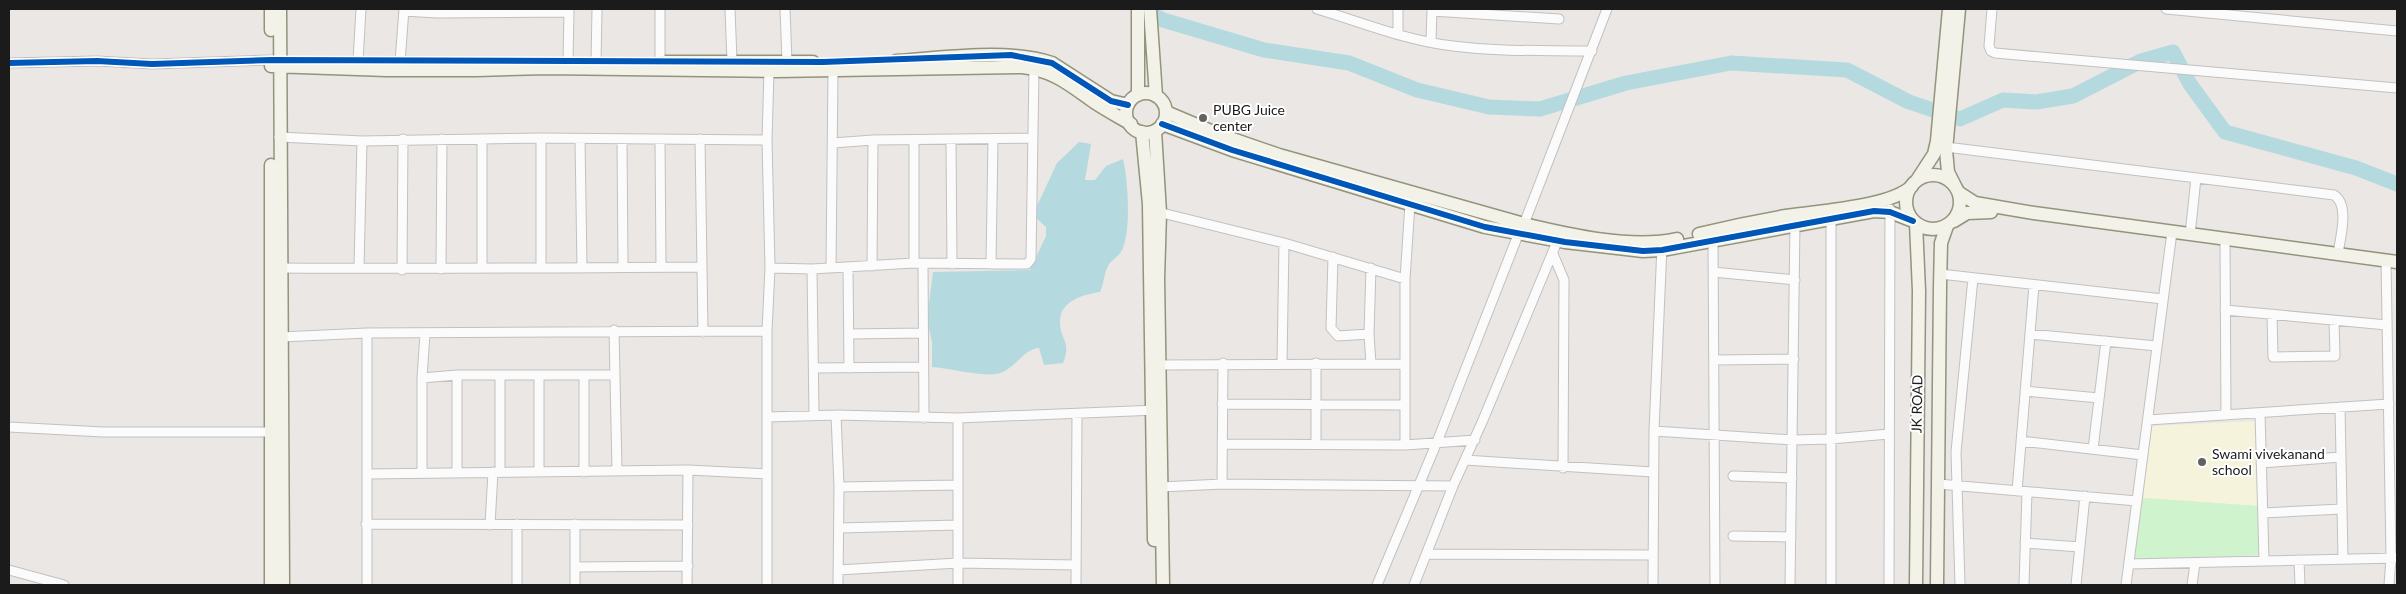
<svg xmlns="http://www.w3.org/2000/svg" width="2406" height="594" font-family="Lato,sans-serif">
	<rect width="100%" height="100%" fill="#eae7e4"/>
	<path fill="#f6f3dd" d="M2256,421L2258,506L2143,498L2152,426Z"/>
	<path fill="#cff3cc" d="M2143,498L2258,506L2259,555L2134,559Z"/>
	<path fill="#b4dae0" d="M1079,142L1091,144L1085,180H1095L1106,166L1123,159C1128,179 1131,228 1123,248C1120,256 1112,259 1108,266C1104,273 1104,284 1100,292C1083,295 1060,300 1060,322C1060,340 1072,342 1063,363L1044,365L1039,348C1024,349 1015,368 1000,373C985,378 949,368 932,367V342L927,320L933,272L1030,270L1046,236V227L1035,217L1037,206L1057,163Z"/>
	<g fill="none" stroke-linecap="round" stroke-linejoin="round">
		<path stroke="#b4dae0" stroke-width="15" d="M1142,9L1163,20L1264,50L1349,63L1417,90L1489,107L1540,109L1626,83L1731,63L1847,70L1909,102L1960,119L2003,100L2036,102L2073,96L2141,61L2173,52L2190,84L2225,132L2356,168L2397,184"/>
		<defs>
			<path id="street" d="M730,9L732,61
				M785,9L787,62
				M1317,9C1361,22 1407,41 1453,46C1500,52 1546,50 1592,51
				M1398,9V33
				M1992,9L1989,46L1991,51L1995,53L2397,88
				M2166,9L2397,31
				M404,11L437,13L569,12
				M1432,11L1559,19
				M1431,42L1432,9
				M358,61L361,9
				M400,62L404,9
				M568,62L569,9
				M660,62V9
				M9,63L97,61L152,64L271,60
				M596,63L597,9
				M279,137L362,141L541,138L767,140
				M482,139V268
				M580,139L582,268
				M660,139L661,267
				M700,139L703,332
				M622,140L623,266
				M914,140V263
				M951,140L952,264
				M833,143L873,140L1033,138
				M1946,147L2334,195C2350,205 2340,238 2338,254
				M1154,211L1284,243L1405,279
				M1831,218V585
				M2190,235L2196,178
				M1713,239L1715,585
				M2225,239L2226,415
				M1553,254L1564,280L1563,468
				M1333,257L1331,328L1338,336L1369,334
				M2386,260L2391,558L2389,585
				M923,263L924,418
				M991,264L993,139
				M872,266L873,140
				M848,267L849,368
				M281,268C422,269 562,268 702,267
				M359,268L362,141
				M541,268V138
				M770,268L812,269L914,263L1027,264L1031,259L1034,68
				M831,268L833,70
				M1371,268L1369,334L1371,364
				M441,269L442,139
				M812,269L814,415
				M402,270L403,139
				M1713,272L1795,280
				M1940,274L2163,299
				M2225,310L2387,325
				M2272,314L2273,357L2335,356L2334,321
				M614,330L617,471
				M849,334L923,333
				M2030,334L2157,346
				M281,337L367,333L767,331
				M1714,360L1794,359
				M1282,363L1284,243
				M1161,365L1404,364
				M815,368L923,367
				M422,378L457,375H615
				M2025,391L2099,398
				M1222,404L1405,405
				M2340,407L2343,559
				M2260,413L2264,561
				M836,415L839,487L838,585
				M767,417L836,415L958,418L1157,410
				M958,418V585
				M2148,420L2389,404
				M9,427L103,432H270
				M1654,431L1793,440L1831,439L1889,434
				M2021,441L2143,455
				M1222,444L1405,445L1475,440
				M1316,444V363
				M1405,445V279L1410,204
				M2093,449L2106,341
				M1465,460L1653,472
				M2261,463L2341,457
				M457,472V375
				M500,472V376
				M539,472V376
				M584,472V376
				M422,473V378L425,334
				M368,474L688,470L767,474
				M1733,476L1792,478
				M1222,484L1223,363
				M1938,484L2137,501
				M839,487L957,485
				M1161,487L1222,484L1453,486
				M2017,491L2034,285
				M2263,513L2342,509
				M366,524L688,525
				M575,524V585
				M490,525L493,472
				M839,528L958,525
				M1733,536L1791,537
				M2025,543L2080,547
				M1427,554L1653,555
				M2299,560L2300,585
				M2129,564L2397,558
				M575,567L688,566
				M9,570L64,585
				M838,570L958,563L1076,565
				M367,585V333
				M517,585V524
				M687,585L688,470
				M767,585V331L770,268L767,140L769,71
				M1076,585L1077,414
				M1377,585L1437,442L1518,235L1524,224L1607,9
				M1414,585L1453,486L1483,420L1559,237
				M1653,585L1654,431L1662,246
				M1790,585L1795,224
				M1889,585L1890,209
				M1960,585L1956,452L1973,278
				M2024,585L2027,492
				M2076,585L2085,496
				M2126,585L2172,232
				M2192,585L2195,563"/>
			<path id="secondary" d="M280,9L283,585
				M1138,9V95
				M1150,9L1156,96
				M271,30V9
				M896,61C944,58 1007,48 1052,63L1111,101L1128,105
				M661,62H813
				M271,66L387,70H476L546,68L776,71L1022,67C1053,70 1070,85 1094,102C1106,110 1119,117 1131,124
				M1126 113a20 20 0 1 1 40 0a20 20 0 1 1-40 0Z
				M1166,112L1218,134L1279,155L1524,224C1570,235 1631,249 1677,239
				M1162,124L1232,150L1485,227L1565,242L1643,251L1662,250L1874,211L1890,212L1913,221
				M1155,131L1160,213L1158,279L1163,585
				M1142,132L1149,204L1154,540
				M1906 202a27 27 0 1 1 54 0a27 27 0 1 1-54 0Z
				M1917,180L1934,154L1937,141L1949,9
				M1956,188L1948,172L1946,150L1959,9
				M1958,192L1975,203L2034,213L2397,262
				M1954,221L1967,213L1991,212
				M1699,234C1728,227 1757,221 1786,216C1817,211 1891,207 1912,186
				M271,585V165
				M1916,585L1919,291L1916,223
				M1937,585L1940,287L1941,243L1947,226"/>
		</defs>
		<use href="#street" stroke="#c2c1c0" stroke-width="11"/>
		<use href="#secondary" stroke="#94937c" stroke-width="15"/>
		<use href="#street" stroke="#fcfbfb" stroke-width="9"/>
		<use href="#secondary" stroke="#f2f2e8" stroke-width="12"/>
		<defs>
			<path id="cycleway" d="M9,63L97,61L152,64L271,60L823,62L1011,55L1052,63L1111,101L1128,105
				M1162,124L1232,150L1485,227L1565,242L1643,251L1662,250L1874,211L1890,212L1913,221"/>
		</defs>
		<use href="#cycleway" stroke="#fff" stroke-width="9"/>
		<use href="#cycleway" stroke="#0057b8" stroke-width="6"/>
	</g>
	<g fill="#636261" stroke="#fff" stroke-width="2">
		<circle cx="1203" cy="118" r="5"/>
		<circle cx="2202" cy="462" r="5"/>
	</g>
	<g text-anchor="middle" stroke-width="4" stroke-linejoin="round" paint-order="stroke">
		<g font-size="14" fill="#1b1b1b" stroke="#fff" text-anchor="start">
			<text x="1213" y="115">PUBG Juice<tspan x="1213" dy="16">center</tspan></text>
			<text x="2212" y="459">Swami vivekanand<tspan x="2212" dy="16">school</tspan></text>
		</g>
		<g font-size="14" fill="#1b1b1b" stroke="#fff">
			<text transform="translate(1917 404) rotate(-89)" y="5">JK ROAD</text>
		</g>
	</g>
	<rect width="2406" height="594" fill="none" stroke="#1b1b1b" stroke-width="20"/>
</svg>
